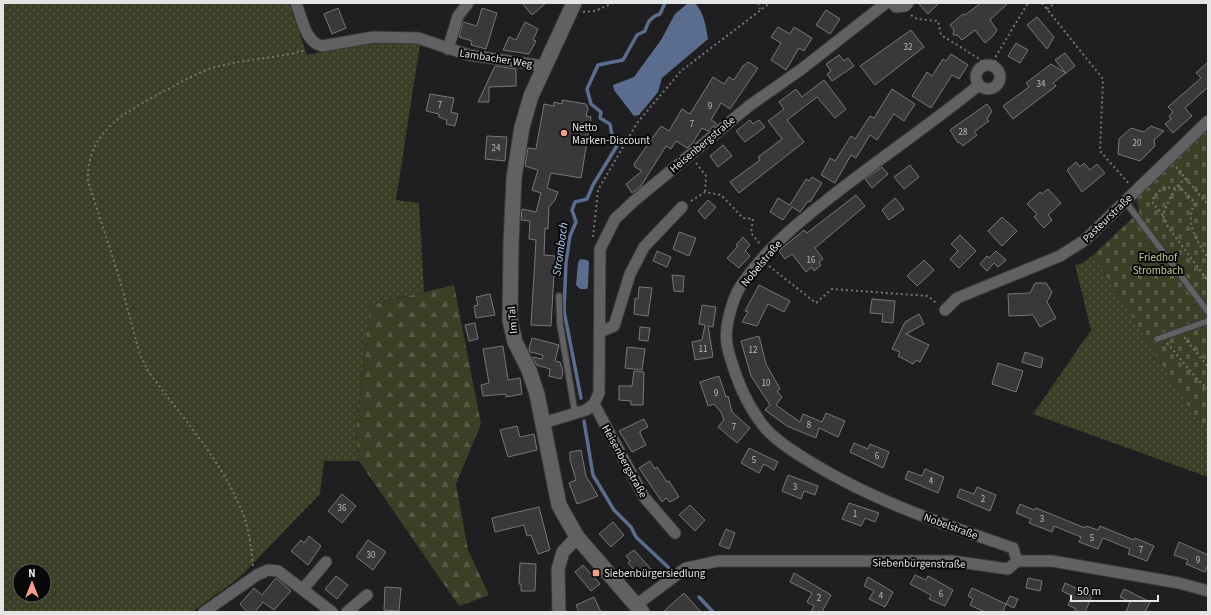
<svg xmlns="http://www.w3.org/2000/svg" width="1211" height="615" font-family="'Source Sans 3',sans-serif">
	<defs>
		<pattern id="grass-dots" width="8" height="8" patternUnits="userSpaceOnUse"><rect width="8" height="8" fill="#394025"/><path d="M2 2h.1M6 6h.1" fill="none" stroke="#565b45" stroke-width="1.8" stroke-linecap="round"/></pattern>
		<pattern id="forest-firs" width="22" height="20" patternUnits="userSpaceOnUse"><rect width="22" height="20" fill="#394025"/><path d="M5 1l3.5 6h-7zM16 11l3.5 6h-7z" fill="#565b45"/></pattern>
		<pattern id="cemetery-stones" width="16" height="16" patternUnits="userSpaceOnUse"><rect width="16" height="16" fill="#394025"/><path d="M2 7V4a2 2 0 0 1 4 0v3zM10 15v-3a2 2 0 0 1 4 0v3z" fill="#565b45"/></pattern>
	</defs>
	<rect width="100%" height="100%" fill="#1f1e20"/>
	<path fill="url(#grass-dots)" fill-rule="evenodd" d="M3,3H289L307,55L373,42L420,44L396,200L419,203L424,292L370,305L356,432L359,461H324L320,494L239,578L192,612H3ZM20,571H44V595H20Z
		M1093,255L1195,417L1208,428V477L1033,414L1091,330L1075,265L1083,263Z"/>
	<path fill="url(#forest-firs)" d="M454,285L481,424L456,484L468,550L489,595L459,606L359,461L356,432L370,305Z"/>
	<path fill="url(#cemetery-stones)" d="M1208,130V428L1195,417L1093,255L1139,212L1136,197Z"/>
	<path fill="#5a6d8f" d="M688,3H695C704,13 706,26 708,39L662,78L658,92L639,115L634,116L614,90L613,85L634,77L661,40L675,14Z
		M580,259L587,260L589,262L588,286L587,289H580L576,285L578,263Z"/>
	<g fill="none" stroke-linecap="round" stroke-linejoin="round">
		<path stroke="#5a6d8f" stroke-width="3.5" d="M581,398L564,311L566,262L570,236L576,222L572,210L575,202L587,199L593,185L618,144L612,135L610,124L600,118L601,112L591,104L587,89L598,65L623,60L637,35L645,31C648,21 651,17 660,14L665,3
			M584,421L593,475L614,510L631,527L636,537L669,568
			M699,597L713,612"/>
	</g>
	<path fill="#3a383b" stroke="#787678" d="M522,3H546L532,15Z
		M918,3H939L928,14Z
		M981,3H1008L990,20L997,30L993,36L985,43L975,30L962,40L957,35H953L954,30L950,25L963,14L965,15Z
		M338,8L346,28L332,34L324,14Z
		M482,8L497,13L486,49L471,45L472,41L459,37L463,22L477,26Z
		M826,10L840,19L830,34L816,25Z
		M1037,17L1054,37L1047,49L1027,25Z
		M525,22L538,29L533,40L536,41L529,54L503,50L509,37L516,40Z
		M778,27L790,34L794,27L812,38L804,51L799,48L786,70L771,60L781,43L771,37Z
		M911,30L924,47L875,85L860,66Z
		M1016,43L1028,50L1020,63L1008,56Z
		M1065,53L1075,66L1053,83L1056,86L1013,119L1003,106L1029,87L1026,83L1051,64L1066,73L1055,60Z
		M951,54L968,65L959,79L952,75L931,108L912,96L927,72L932,76L943,59L946,61Z
		M839,55L844,61L848,58L854,66L832,81L827,74L831,71L826,64Z
		M748,62L758,68L730,109L721,103L711,120L716,123L715,125L708,131L702,128L692,144L687,148L676,141L671,149L666,146L641,186L632,193L626,184L642,171L635,167L634,164L661,126L669,131L682,109L690,114L713,77L724,84L729,77L734,80L743,66Z
		M1208,62V87L1185,108L1192,116L1173,133L1165,124L1171,119L1169,116L1173,112L1168,107L1201,78L1196,73Z
		M495,66L516,69V86L489,87V102H478Z
		M824,80L846,109L835,118L817,97L787,120L804,142L739,193L730,182L760,160L758,157L782,139L768,121L784,109L779,102L796,89L802,97Z
		M892,89L915,104L904,121L894,114L877,140L870,135L856,158L851,155L835,183L821,175L830,158L835,161L851,136L855,139L870,116L874,118Z
		M430,94L454,98L451,112L458,114L455,126L446,124L447,120L439,117V114L426,111Z
		M562,100L586,104L588,108L586,116L591,117L581,178L551,173L547,188L558,192L555,200L549,207L548,229L545,228L544,255L555,256L551,326L531,325L536,240L529,239L530,221L521,220L522,209L536,212L541,193L532,190L538,170L525,166L528,148L536,149L544,104L554,106V102L562,104Z
		M987,104L992,111L987,119L989,121L974,132L977,135L963,146L959,142L958,143L950,130Z
		M750,120L753,124L759,120L765,127L745,142L736,131Z
		M1151,126L1164,131L1154,140L1155,146L1140,161L1118,154L1119,139L1131,128L1144,132Z
		M487,136L507,137L505,161L485,159Z
		M723,145L732,156L718,167L710,156Z
		M1076,162L1080,167L1084,163L1090,170L1097,164L1105,173L1082,192L1067,170Z
		M910,165L919,177L904,189L894,177Z
		M882,167L888,174L872,188L865,179Z
		M812,177L822,183L810,202L808,201L800,212L792,207L783,220L770,212L778,198L790,205L806,179L809,181Z
		M1048,189L1061,203L1048,215L1052,220L1044,228L1034,217L1037,214L1027,204L1040,192L1042,194Z
		M856,195L865,206L815,248L823,259L819,262L821,265L814,271L812,267L806,272L792,254L785,259L779,251L781,249L804,230L807,233Z
		M895,198L904,209L889,220L882,210Z
		M708,200L716,207L705,219L698,211Z
		M1002,217L1017,231L1002,246L988,231Z
		M679,232L696,238L689,256L673,249Z
		M960,235L976,251L959,268L950,259L958,251L951,244Z
		M743,237L750,245L745,251L750,256L739,268L727,258L738,246L736,245Z
		M657,251L671,257L667,267L653,261Z
		M996,251L1006,260L998,267L994,263L987,271L980,264L987,256L989,258Z
		M924,260L934,270L917,286L907,276Z
		M672,275L684,276L683,292L674,291Z
		M1035,283H1046L1052,292L1047,302L1056,318L1040,327L1033,315L1009,316L1008,294L1030,293Z
		M759,285L790,301L784,312L768,304L757,326L742,322L748,312L745,311Z
		M639,287L652,288L648,316L634,314L635,298L638,299Z
		M490,294L495,315L476,318L474,306L478,305L476,297Z
		M872,299L895,301L893,323L882,322L883,314L870,313Z
		M702,305L716,307L713,327L708,326L713,357L695,360L692,342L702,340L705,325L699,324Z
		M919,314L924,324L906,334L929,345L920,362L916,360L913,364L898,356L900,352L892,349L905,322Z
		M475,323L478,339L469,341L465,325Z
		M640,327L650,328L648,341L639,340Z
		M759,336L766,364L780,389L777,391L782,397L776,405L800,422L803,414L822,422L826,413L845,421L838,437L819,428L816,438L787,426L765,410L770,405L751,376L741,341Z
		M532,338L559,345L555,361L560,362L563,372L561,379L549,376L550,369L537,365L532,357L542,359L543,355L530,352L529,349Z
		M503,346L508,380L520,378L522,394L506,397V394L483,396L481,385L489,383L483,349Z
		M627,347L645,349L642,370L625,368Z
		M1025,352L1043,358L1041,368L1022,362Z
		M998,363L1023,371L1016,392L992,384Z
		M634,371L644,372L643,405H631V401L619,400V386H632Z
		M719,376L726,397L728,396L732,412L750,428L737,443L718,427L724,420L721,412L714,404L708,406L700,382Z
		M644,419L648,427L640,431V433L646,445L632,452L619,431Z
		M517,426L520,437L534,434L537,450L508,457L500,430Z
		M854,443L868,449L870,444L889,452L883,468L850,452Z
		M749,448L778,462L774,470L764,464L759,473L741,463Z
		M581,450L586,476L598,496L577,504L569,483L576,480L570,460V452Z
		M650,461L655,469L657,467L667,482L669,481L679,497L670,502L666,498L662,502L639,468Z
		M925,469L944,477L938,493L905,479L908,471L922,476Z
		M788,475L818,486L815,495L804,491L801,499L782,491Z
		M977,487L996,495L990,511L957,497L960,489L974,494Z
		M342,494L356,506L342,523L328,511Z
		M849,503L879,513L875,522L865,518L861,526L842,519Z
		M1020,504L1034,510L1036,508L1085,528L1086,526L1098,530L1100,526L1134,540L1135,538L1154,546L1147,561L1128,554L1130,549L1103,538L1098,549L1079,542L1081,537L1054,526L1052,532L1029,523L1031,519L1016,513Z
		M690,505L705,520L695,531L679,515Z
		M539,507L550,550L538,554L531,535L527,536L524,525L495,532L492,518Z
		M613,522L624,535L611,547L599,534Z
		M726,529L735,533L729,549L719,545Z
		M309,536L321,546L308,565L291,551L301,540L304,543Z
		M368,540L386,552L373,570L356,557Z
		M1179,542L1208,555V564L1205,572L1186,564L1188,560L1174,555Z
		M634,550L651,569L641,578L628,563L630,561L626,556Z
		M520,563L536,564L535,591H521V584H519Z
		M583,565L600,584L591,591L575,572Z
		M794,573L831,595L822,612H811L814,606L807,602L812,593L790,582Z
		M915,575L926,580L928,576L953,590L945,606L929,599L931,595L910,584Z
		M336,576L348,585L337,599L325,589Z
		M868,577L893,592L885,607L869,599L874,591L864,586Z
		M276,578L291,591L274,610L263,602L255,612H247L240,604L254,588L262,595Z
		M1028,578L1042,581L1040,591L1026,588Z
		M1065,583L1092,596L1085,612H1074L1076,609L1068,605L1072,596L1062,591Z
		M385,587L401,588L399,611L384,610Z
		M972,588L1006,604L1010,596L1018,599L1014,608L1006,604L1003,612H985L970,605L973,599L968,596Z
		M1124,589L1150,602L1145,612H1126L1130,602L1120,597Z
		M684,593L701,612H663Z
		M594,597L601,612H579L576,605Z"/>
	<g fill="none" stroke-linecap="round" stroke-linejoin="round">
		<defs>
			<path id="service" d="M1125,201L1208,312
				M559,296L560,324L575,413
				M1157,339L1208,321"/>
			<path id="minor" d="M296,3C302,18 305,42 322,46L374,37L418,38L469,55L544,66
				M892,3L896,7L905,6L908,3
				M448,49L458,16L468,3
				M976 77a12 12 0 1 1 24 0a12 12 0 1 1-24 0Z
				M979,85C930,125 877,160 827,200C795,225 763,252 740,287C732,300 724,329 727,344C728,351 730,357 732,363C739,386 750,410 766,429C780,444 799,455 817,466C879,503 946,525 1013,548L1017,561
				M945,310L957,298L1060,256L1085,240L1208,121
				M600,332L614,326L630,274L644,247L682,207
				M594,404L599,393L600,249L615,219L634,201L749,106L803,68L886,3
				M543,423L586,410L594,404L644,497L675,533
				M303,589L326,562
				M636,605L686,568L718,561H952L1008,569L1017,561H1052L1179,583L1208,591
				M204,612L257,575L268,570L278,571L332,612
				M347,612L367,595"/>
			<path id="tertiary" d="M559,612L558,569L563,552L577,537"/>
			<path id="secondary" d="M574,3L531,96L522,127L514,178L511,244L510,320L515,342L529,370L537,394L559,505L577,537L642,612"/>
		</defs>
		<use href="#service" stroke="#3a393a" stroke-width="8"/>
		<use href="#minor" stroke="#3a393a" stroke-width="13"/>
		<use href="#tertiary" stroke="#3a393a" stroke-width="15"/>
		<use href="#secondary" stroke="#3a393a" stroke-width="17"/>
		<path stroke="#757476" stroke-width="2" stroke-dasharray="2 3" stroke-linecap="butt" d="M758,3L760,9
			M1042,3L1103,79L1100,151L1129,184
			M1047,9L1055,3
			M583,12L595,11L613,3
			M911,15L917,19L938,21L941,35L978,58L986,65
			M994,67L996,56L1028,3
			M696,163L706,176L705,192
			M1176,167L1208,205
			M1186,178C1173,188 1169,200 1163,215L1168,227L1208,281
			M1178,185L1195,203C1184,223 1197,241 1208,258
			M691,201L705,192L721,195L743,218L753,219L751,233L761,245
			M1163,215L1152,202C1155,191 1164,186 1175,188
			M593,237L598,190L637,123L681,71L770,3
			M769,266L816,303L832,289L928,296L936,303
			M1184,337L1208,367
			M1167,343L1198,380L1208,389
			M253,566C251,546 249,527 241,509C220,458 180,415 148,371L140,355L119,277L88,181C86,130 128,111 166,90C182,82 201,70 219,66C248,59 277,58 306,50"/>
		<use href="#service" stroke="#626063" stroke-width="5.5"/>
		<use href="#minor" stroke="#626063" stroke-width="11"/>
		<use href="#tertiary" stroke="#626063" stroke-width="13"/>
		<use href="#secondary" stroke="#626063" stroke-width="15"/>
	</g>
	<g fill="#f49e89" stroke="#090809" stroke-width="1.5">
		<circle cx="564" cy="133" r="4"/>
		<rect x="592" y="569" width="8" height="8" rx="2"/>
	</g>
	<g text-anchor="middle" stroke-width="4" stroke-linejoin="round" paint-order="stroke">
		<g font-size="9" fill="#bbbabb">
			<text x="908" y="50">32</text>
			<text x="1041" y="87">34</text>
			<text x="440" y="108">7</text>
			<text x="710" y="109">9</text>
			<text x="692" y="127">7</text>
			<text x="963" y="135">28</text>
			<text x="1137" y="146">20</text>
			<text x="496" y="151">24</text>
			<text x="811" y="263">16</text>
			<text x="703" y="352">11</text>
			<text x="753" y="353">12</text>
			<text x="766" y="386">10</text>
			<text x="716" y="396">9</text>
			<text x="809" y="428">8</text>
			<text x="734" y="430">7</text>
			<text x="877" y="459">6</text>
			<text x="754" y="463">5</text>
			<text x="931" y="484">4</text>
			<text x="795" y="490">3</text>
			<text x="983" y="502">2</text>
			<text x="342" y="511">36</text>
			<text x="855" y="517">1</text>
			<text x="1042" y="522">3</text>
			<text x="1092" y="541">5</text>
			<text x="1141" y="553">7</text>
			<text x="371" y="558">30</text>
			<text x="1198" y="563">9</text>
			<text x="941" y="597">6</text>
			<text x="881" y="599">4</text>
			<text x="819" y="601">2</text>
		</g>
		<g font-size="11" fill="#e6e5e6" stroke="#090809">
			<text transform="translate(496 58) rotate(9)" y="4">Lambacher Weg</text>
			<text transform="translate(702 144) rotate(-40)" y="4">Heisenbergstraße</text>
			<text transform="translate(1107 218) rotate(-44)" y="4">Pasteurstraße</text>
			<text transform="translate(761 263) rotate(-50)" y="4">Nobelstraße</text>
			<text transform="translate(512 320) rotate(-95)" y="4">Im Tal</text>
			<text transform="translate(625 461) rotate(61)" y="4">Heisenbergstraße</text>
			<text transform="translate(951 526) rotate(20)" y="4">Nobelstraße</text>
			<text transform="translate(919 563) rotate(1)" y="4">Siebenbürgenstraße</text>
		</g>
		<g font-size="11" fill="#e6e5e6" stroke="#090809" text-anchor="start">
			<text x="572" y="131">Netto<tspan x="572" dy="13">Marken-Discount</tspan></text>
			<text x="604" y="577">Siebenbürgersiedlung</text>
		</g>
		<g font-size="11" fill="#bece8e" stroke="#090809">
			<text x="1158" y="261">Friedhof<tspan x="1158" dy="13">Strombach</tspan></text>
		</g>
		<g font-size="12" font-style="italic" fill="#b1ccf9" stroke="#090809">
			<text transform="translate(560 249) rotate(-82)" y="4">Strombach</text>
		</g>
	</g>
	<rect width="1211" height="615" fill="none" stroke="#e6e5e6" stroke-width="8"/>
	<g transform="translate(32 583)"><circle r="19" fill="#090809" stroke="#616061"/>
	<path d="M0-3L7 15L0 10L-7 15Z" fill="#f49e89"/>
	<text y="-6" font-size="11" font-weight="bold" text-anchor="middle" fill="#e6e5e6">N</text>
	</g>
	<path d="M1071 595v6h87v-6" fill="none" stroke="#e6e5e6" stroke-width="2"/>
	<text x="1077" y="595" font-size="12" fill="#e6e5e6" stroke="#090809" stroke-width="3" paint-order="stroke">50 m</text>
</svg>
